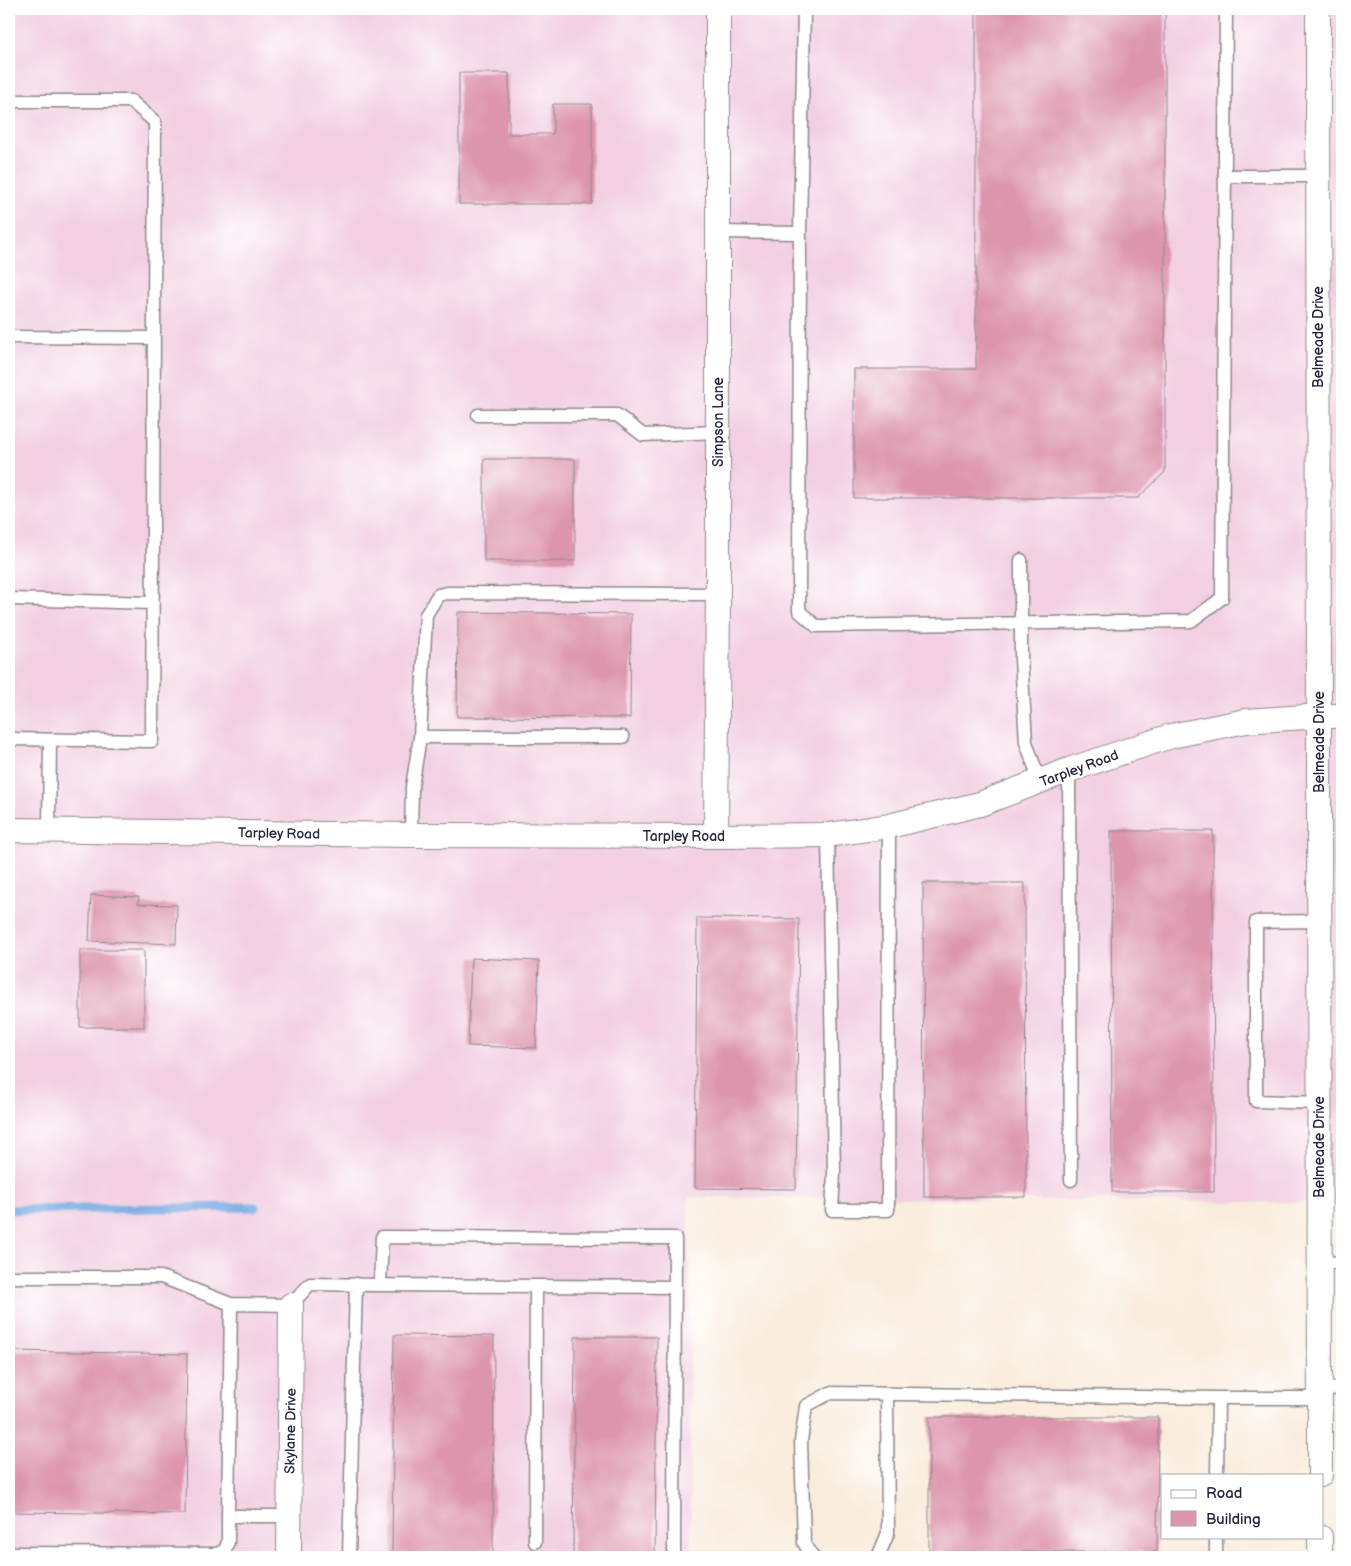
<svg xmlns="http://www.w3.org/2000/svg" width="1351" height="1566" font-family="'Balsamiq Sans',sans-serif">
	<rect width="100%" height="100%" fill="#fff"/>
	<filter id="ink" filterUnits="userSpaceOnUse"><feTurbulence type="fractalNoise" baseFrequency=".02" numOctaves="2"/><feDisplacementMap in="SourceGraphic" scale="10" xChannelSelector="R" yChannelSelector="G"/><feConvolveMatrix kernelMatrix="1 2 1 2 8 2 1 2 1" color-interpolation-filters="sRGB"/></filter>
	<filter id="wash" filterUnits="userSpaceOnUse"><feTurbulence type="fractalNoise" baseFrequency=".0096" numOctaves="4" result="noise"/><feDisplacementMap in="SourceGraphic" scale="20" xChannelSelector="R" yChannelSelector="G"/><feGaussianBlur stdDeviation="1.12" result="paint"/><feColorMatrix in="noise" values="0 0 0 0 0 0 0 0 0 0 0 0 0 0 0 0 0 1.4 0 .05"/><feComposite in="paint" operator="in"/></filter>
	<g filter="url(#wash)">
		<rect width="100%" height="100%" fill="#f9ecdc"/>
		<path fill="#f2cfe1" d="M9,9H1342V1203L689,1197L691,1557H9Z"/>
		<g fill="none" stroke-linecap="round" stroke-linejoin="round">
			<path stroke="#75a9e1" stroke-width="9" d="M9,1210L255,1207"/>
		</g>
		<g id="blocks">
			<path fill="#dd95ad" d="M976,9H1165V472L1138,498H854V369H976Z
				M459,73H509V134H553V104H592V204H459Z
				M484,459H575V561H484Z
				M458,612L631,614L630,718L457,717Z
				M1111,831H1213L1214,1192H1112Z
				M923,883H1025L1026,1197H924Z
				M91,895L139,897L138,904L177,905L176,944L89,941Z
				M697,918L799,919L796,1189L695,1188Z
				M80,950H144V1027H80Z
				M471,958L539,961L536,1048L468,1046Z
				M394,1335L494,1336L493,1557H392Z
				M575,1337H657L655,1557H573Z
				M9,1351L187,1354L185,1514L9,1512Z
				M929,1417H1158L1157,1552H929Z"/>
		</g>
	</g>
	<g filter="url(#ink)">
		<use href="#blocks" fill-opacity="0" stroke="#8e878c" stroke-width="1"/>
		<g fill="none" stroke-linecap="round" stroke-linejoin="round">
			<defs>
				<path id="lane" d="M804,9L800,233L799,611L816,626L1191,621L1222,598L1226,9
					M9,101H131L155,122L152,741L9,739
					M1225,176H1317
					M718,232L800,233
					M9,337L154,338
					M478,415H617L643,435L718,432
					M1021,560V659L1026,742L1040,782
					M9,599L153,603
					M420,737H623
					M1069,770L1071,1180
					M49,829L50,741
					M411,835L412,787L420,737L426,615L438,595L447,593L718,594
					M828,835L834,1173L832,1210H888L889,826
					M1319,921L1256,922V1101L1319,1103
					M1319,1262L1342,1263
					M9,1277H161L231,1304L291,1305L310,1284L380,1285L382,1237L675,1238L674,1557
					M380,1285L675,1287
					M1319,1388L1342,1389
					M1217,1475L1218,1398H1319
					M228,1516L231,1304
					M535,1542L536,1286
					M9,1553L217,1554L225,1550L228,1542V1516H289
					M349,1557L356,1284
					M813,1557L804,1543L801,1441L806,1406L830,1393L1218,1398
					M878,1557L888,1533L887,1394
					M1216,1557V1537"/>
				<path id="street" d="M1318,9L1320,1475
					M9,830L411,835L716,836L828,835L889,826L980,804L1069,770L1171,736L1246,721L1320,716H1342
					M716,836L718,594V9
					M1320,1537V1557
					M289,1557L291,1305"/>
			</defs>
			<use href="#lane" stroke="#8e878c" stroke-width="15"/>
			<use href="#street" stroke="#8e878c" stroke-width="26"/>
			<use href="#lane" stroke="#fff" stroke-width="12"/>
			<use href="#street" stroke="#fff" stroke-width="24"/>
		</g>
	</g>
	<g text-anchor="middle" stroke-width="4.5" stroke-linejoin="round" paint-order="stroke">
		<g font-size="14" fill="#22223b" stroke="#fff">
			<text transform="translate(1318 337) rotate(-90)" y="5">Belmeade Drive</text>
			<text transform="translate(718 422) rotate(-90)" y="5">Simpson Lane</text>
			<text transform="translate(1319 742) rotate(-90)" y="5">Belmeade Drive</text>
			<text transform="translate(1079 768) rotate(-20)" y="5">Tarpley Road</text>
			<text transform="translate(279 833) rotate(1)" y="5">Tarpley Road</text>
			<text x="684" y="841">Tarpley Road</text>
			<text transform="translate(1319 1147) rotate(-90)" y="5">Belmeade Drive</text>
			<text transform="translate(290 1431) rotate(-89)" y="5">Skylane Drive</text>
		</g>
	</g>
	<rect width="1351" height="1566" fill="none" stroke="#fff" stroke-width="30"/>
	<rect x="1161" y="1474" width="162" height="65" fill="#ffffff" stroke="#a7a7b1"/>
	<rect x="1171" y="1490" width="25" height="8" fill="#ffffff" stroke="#a7a7b1"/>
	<text x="1206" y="1498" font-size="15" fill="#22223b">Road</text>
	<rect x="1171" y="1511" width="25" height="15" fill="#dd95ad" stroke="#a7a7b1"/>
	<text x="1206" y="1524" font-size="15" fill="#22223b">Building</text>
</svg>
